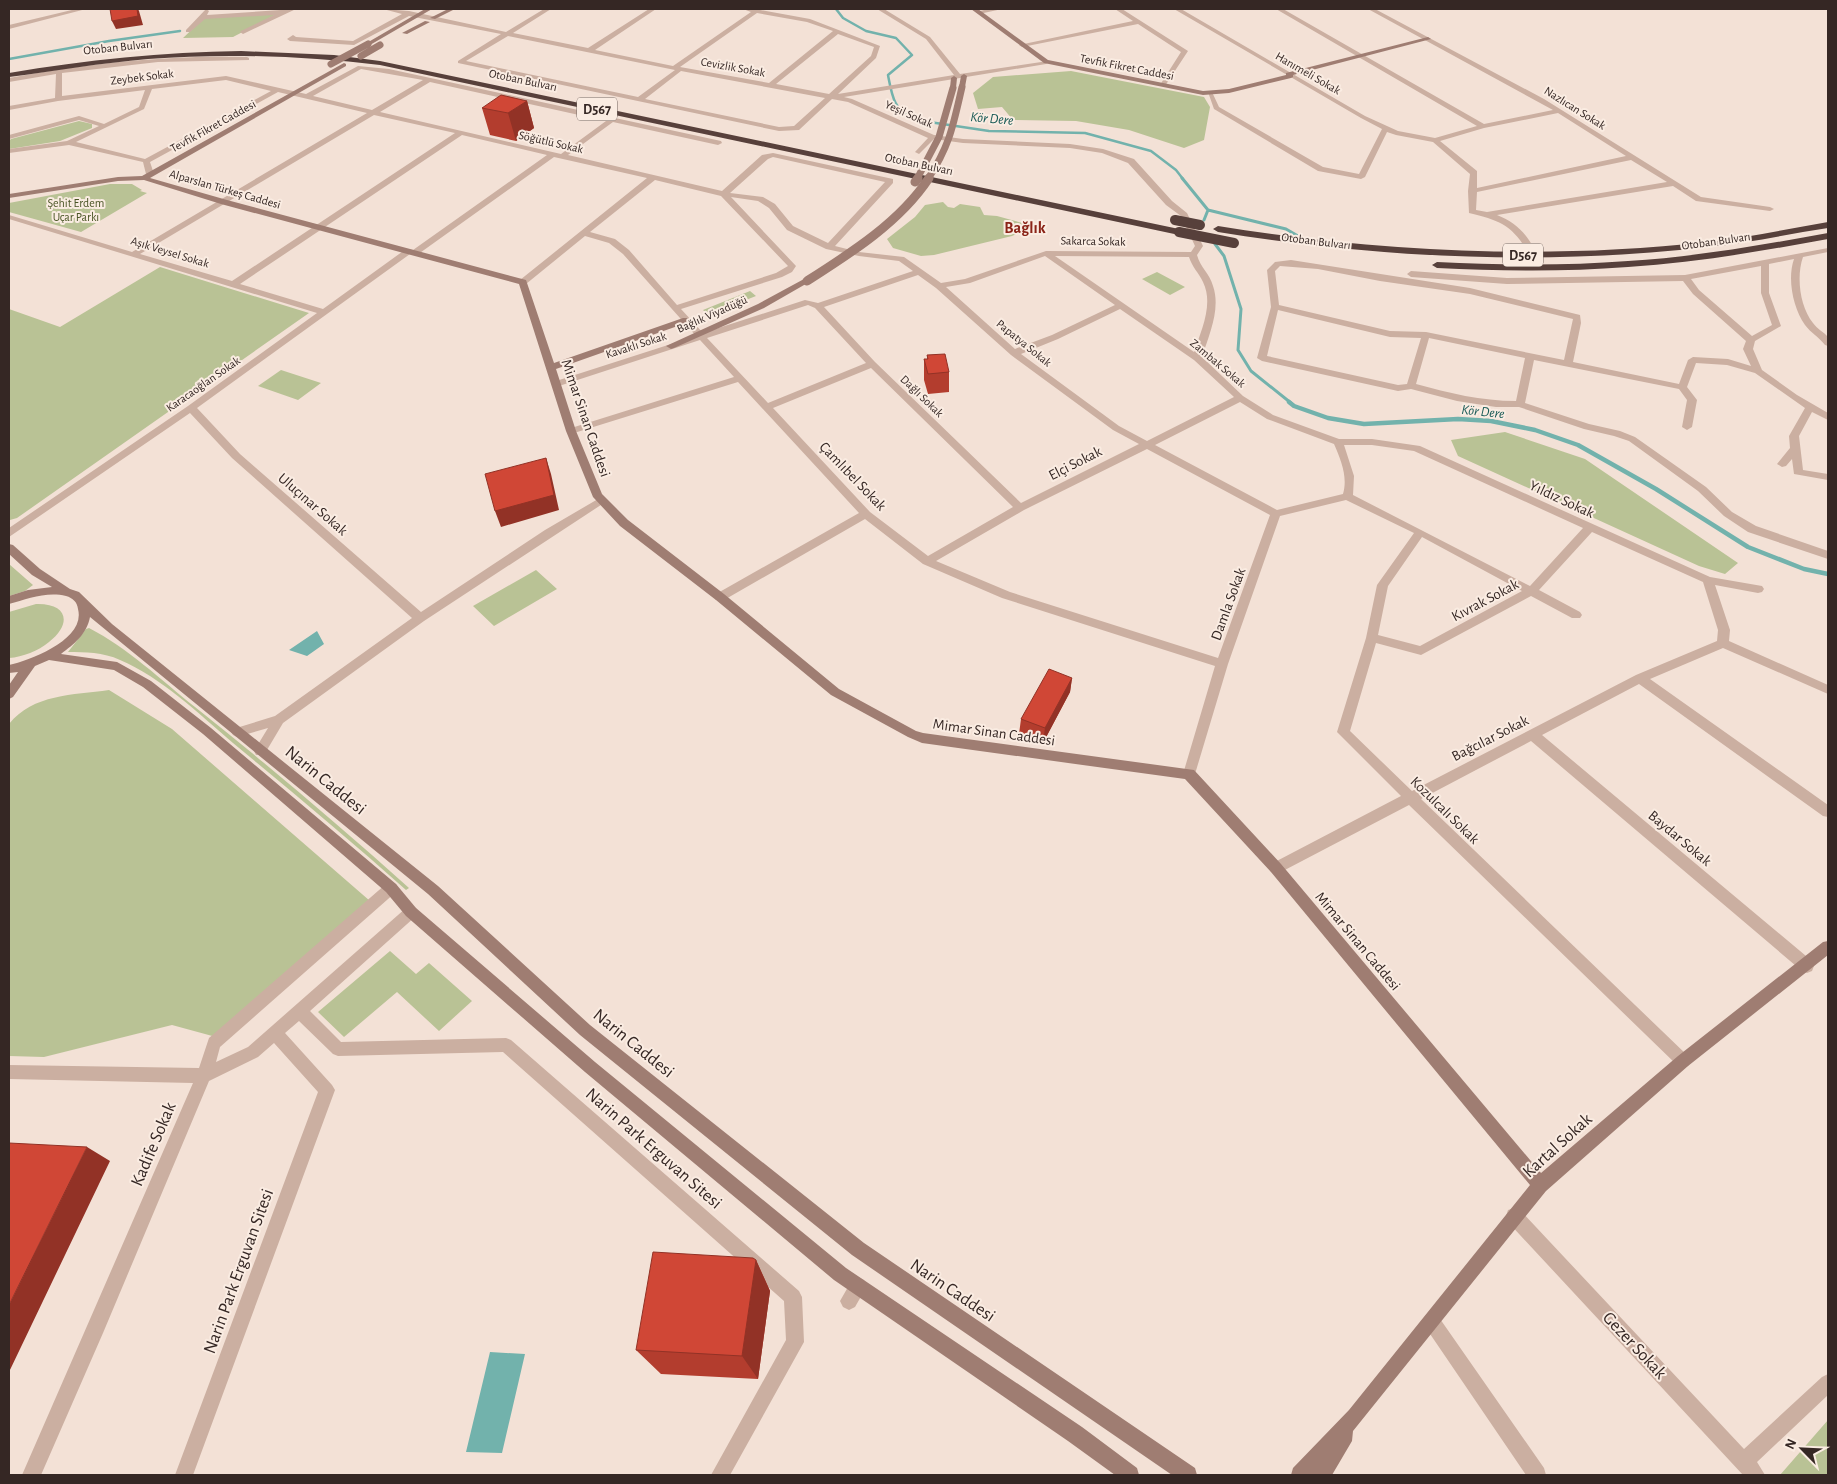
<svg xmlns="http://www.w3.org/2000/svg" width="1837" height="1484" font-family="'Alegreya Sans',sans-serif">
	<rect width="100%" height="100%" fill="#f3e1d6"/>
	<path fill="#b9c295" d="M277,14L233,37L183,38L204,18Z
		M1071,71L1204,97L1210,107L1204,140L1184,148L1129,130L1076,121L1013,120L1002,107L978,109L973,93L993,77Z
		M79,121L92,124V128L60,141L9,149V141L11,139Z
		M110,184H132L142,190L140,191L147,193L81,232L9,212V203Z
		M943,202L948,207L954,208L960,204L980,207L984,215L997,216L1033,226L1012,236L934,255L921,256L893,248L887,239L915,217L925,205Z
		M160,267L309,313L17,518L10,520L9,518V309L60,327Z
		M1157,272L1185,287L1170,295L1142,279Z
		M750,291L756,296L708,315L703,310Z
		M281,370L321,383L298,400L258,386Z
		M1505,432L1585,459L1738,563L1725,574L1699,566L1458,456L1451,440Z
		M9,564L33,585L25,591L9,596Z
		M536,570L557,589L494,626L473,606Z
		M36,604C67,603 73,623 49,642C38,651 23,657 9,658V612Z
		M89,628C128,648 161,680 195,707C268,765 340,826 409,888L406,890C350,840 291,791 233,743C198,713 162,678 120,660C103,652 85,652 68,652L86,629Z
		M109,690L172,729L370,901L216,1037L172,1025L44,1057L9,1056V724C33,694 73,695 109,690Z
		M390,951L416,974L429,963L472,1001L439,1031L397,992L344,1037L318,1012Z
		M1828,1420V1475H1780Z"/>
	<path fill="#72b2ac" d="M317,631L324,644L307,656L289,650Z
		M490,1352L525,1354L502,1453L466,1452Z"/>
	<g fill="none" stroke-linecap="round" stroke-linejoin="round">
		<path stroke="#72b2ac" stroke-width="2.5" d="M836,9L843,18L866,31L896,38L912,55L888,75C892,96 894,112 916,120L989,131L1085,133L1151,151L1176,170L1183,179
			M9,59L109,41L180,31"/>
		<path stroke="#72b2ac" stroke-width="3" d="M1182,178L1208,210L1204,220
			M1208,210L1286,229L1298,236
			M1215,244L1224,256L1241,309L1238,350L1251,371L1291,403"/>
		<path stroke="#72b2ac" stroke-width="4.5" d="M1289,402L1294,406L1328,418L1364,424L1458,419L1491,421L1535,430L1578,445L1656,489L1748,547L1804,569L1828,574"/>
		<path fill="#cbafa1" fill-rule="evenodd" d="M76,9H86L9,29V25Z
			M206,9L209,11L207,15L296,9L243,34L240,32L241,31L274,15L205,19L190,32H186V30Z
			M383,9L409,11L506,32L544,9H551L513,33L588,48L649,9H656L595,50L673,66L751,12L743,9H755L810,19L880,46L876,58L838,94L954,75L926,39L877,9H884L930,37L960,74L1048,61V63L1046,64L844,97L852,99L934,135L963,139L1070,144L1103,149L1134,159L1172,201L1187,213L1203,246L1197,255C1200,267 1210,274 1213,286C1221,309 1209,335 1202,357L1243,396L1273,415L1339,439H1372L1420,446L1710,577L1762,586L1764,589L1762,592L1758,593L1715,585L1730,630L1729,641L1828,685V694L1723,648L1650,679L1828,805V817L1823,816L1639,684L1542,735L1812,961L1814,966L1812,971L1807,973L1802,971L1531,741L1421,799L1688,1056L1691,1061L1688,1066L1683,1068L1678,1066L1409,805L1281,872L1276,874L1271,872L1269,868L1271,864L1401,796L1337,732L1366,638L1377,585L1414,533L1346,500L1280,516L1228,664L1195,774L1194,778L1189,779L1184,778L1183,774L1215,666L1002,598L923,564L865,519L724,600H716L714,597L716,594L859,513L738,382L574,433H568V429L734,377L700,340L559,386H553V382L696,336L623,254L609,243L585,236L526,284H520V280L647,178L554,157L417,255L410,254L197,408L240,454L421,612L545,530L598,499H606L607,501L424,621L283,723L264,755H256L254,751L268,728L237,737L233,735L231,732L233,729L275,716L412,618L232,458L190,413L9,537V528L188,406L317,313L9,219V215L132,252L367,113L278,92L150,162L154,174L150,176L146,174L143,162L69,145L9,153V149L67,141L99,126L79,120L9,139V135L79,116L104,124L139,107L145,90L58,101L9,110V106L55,98L56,74L9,82V78C88,63 167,55 247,57L249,58V60L158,62L62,73V96L226,76L306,94L358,66L389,69L721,141L722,143L718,145L613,122L568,155L722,191L762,155L773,153L893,179V183L835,246L859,252L904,257L941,283L965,279L1046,251L1191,252L1195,246L1181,216L1166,205L1128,163L1102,153L1070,148L963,143L934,139L919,154L915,152L928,138L848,102L832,99L799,130L779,131L458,63V61L501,34L409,16L354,45L290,41L287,39L293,35L296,37L353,41L402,14ZM757,13L807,22L833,31L769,83L680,67ZM838,34L874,47L871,56L829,94L776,84ZM508,36L675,70L638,97L466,61ZM361,69L423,80L372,110L313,96ZM681,71L825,98L794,126L779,127L645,99ZM226,80L271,91L145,159L76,142L144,109L152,89ZM430,82L606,121L561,154L380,112ZM374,115L455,133L232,281L140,254ZM462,135L547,155L413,250L406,249L323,309L240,284ZM773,157L885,182L828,243L793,226L775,204L763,197L730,193L768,159ZM655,180L721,196L788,266L776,273L677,305L629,250L615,239L590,232ZM731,197L758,201L769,208L787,230L826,249L859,256L899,261L913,271L818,303L805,300L703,333L681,309L782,277L792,272L796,266ZM1045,256L1115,305L1052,335L1015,349L946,287L970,283ZM1055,256L1189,257C1192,267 1199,273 1203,282C1214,304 1201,331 1194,352ZM918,275L936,288L1011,355L1113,430L1139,444L1021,503L875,362L824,307ZM808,305L815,308L866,363L768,403L707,338ZM1120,309L1194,360L1234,397L1147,441L1119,426L1021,354L1058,339ZM871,368L1013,507L928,556L870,512L773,408ZM1240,402L1267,419L1334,444C1341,460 1348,477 1343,494L1277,510L1155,445ZM1344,445H1372L1414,451L1583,528L1530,586L1353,495L1354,476ZM1147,449L1270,515L1218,658L1010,592L936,561L1024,510ZM1592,532L1703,582L1718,630L1717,641L1636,675L1412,791L1350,731L1376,643L1421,655L1531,596L1572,618H1580L1582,615L1580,612L1539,590ZM1422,537L1522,591L1420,646L1378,635L1388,586Z
			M988,9H1002L979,14L976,12Z
			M1115,9H1122L1188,51L1165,86L1160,85L1181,52L1138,24L1022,47L1019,45L1133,21Z
			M1174,9H1181L1365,116L1398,131L1435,138L1477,126L1276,9H1283L1484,124L1553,110L1368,9H1375L1544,99L1701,197L1770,207L1774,209L1770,211L1696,201L1673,186L1497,215C1515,222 1526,233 1535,250L1528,252C1512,225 1499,220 1469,213L1468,191L1470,174L1433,142L1396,135L1387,132L1365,177L1361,179L1318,171L1214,109L1208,92H1212L1219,107L1323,167L1359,174L1382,129L1361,118ZM1558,113L1626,156L1477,188V171L1440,141L1484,128ZM1631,160L1667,182L1487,212L1476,210L1477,192Z
			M1828,248V252L1803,257C1796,277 1800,307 1813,323C1817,329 1824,332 1828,337V346L1825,345C1819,337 1811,333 1805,325C1793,308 1787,279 1794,259L1769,264V293L1781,326L1755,341L1753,349L1762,370L1797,395L1828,413V420L1812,412L1799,436L1803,470L1828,474V480L1794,474L1792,459L1786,466L1782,467L1777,464L1790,448L1789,436L1805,408L1755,373L1727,365L1696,363L1687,387L1697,400L1692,427L1687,430L1682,427L1687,400L1679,389L1534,360L1525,403L1589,424L1620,431L1635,437L1706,487L1732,512L1756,526L1828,551V559L1748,532L1724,516L1698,491L1629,441L1614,436L1584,429L1519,407H1496L1457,401L1411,389L1398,391L1262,361L1257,358L1271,307L1267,270L1275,262L1291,260L1470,288L1580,315L1581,323L1573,362L1679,384L1688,360L1693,357L1728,359L1751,366L1743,349L1746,341L1693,294L1683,281L1507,284L1411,277L1407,274L1411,271L1507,278L1685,275ZM1280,266L1318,269L1380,281L1470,294L1573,319L1564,360L1426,332L1390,331L1279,305L1275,271ZM1761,266V293L1772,325L1752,336L1699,290L1691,279ZM1278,310L1390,337L1421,338L1407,384L1398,385L1267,356ZM1429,338L1525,358L1516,401C1481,401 1449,393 1416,384Z
			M391,882L396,884L398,888L396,892L220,1047L216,1062L248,1047L406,908L411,906L416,908L418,912L416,916L310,1011L341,1042L506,1038L511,1040L799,1291L802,1297L804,1342L730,1475H711L786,1340L784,1301L503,1052L338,1056L333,1054L299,1021L285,1033L332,1085L335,1090L193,1475H175L318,1092L274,1043L258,1057L209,1081L103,1333L41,1475H22L193,1083L9,1079V1065L199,1068L209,1038L386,884Z
			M1514,1208L1520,1210L1744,1449L1822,1377L1828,1374V1395L1757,1462L1765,1475H1743L1508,1222L1506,1216L1508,1210Z
			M858,1277L864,1280L867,1286L855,1307L849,1310L843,1307L840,1301L852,1280Z
			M1432,1313L1438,1316L1544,1468L1546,1475H1526L1426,1328L1423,1322L1426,1316Z"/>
		<path fill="#9f7d72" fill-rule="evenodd" d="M425,9H432L370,45L365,44Z
			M448,9H455L435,19L430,18Z
			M971,9H978L1048,60L1203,91L1229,89L1286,75V73L1428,37L1431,39L1293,75V77L1291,78L1229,93L1203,95L1044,63Z
			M425,21L430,22L407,34L402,33Z
			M344,63L346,64V66L150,178L227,200L526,280L554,363L683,318H689V322L556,369L576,431L602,494L628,520L724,594L839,689L916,731L923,733L1194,770L1281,864L1541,1173L1678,1056L1823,942L1828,941V955L1688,1066L1546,1191L1353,1431L1352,1441L1332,1475H1291L1293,1468L1349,1410L1530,1185L1271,872L1185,779L922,743L908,737L831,695L716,600L620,526L593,497L566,431L519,284L221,204L144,180L118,181L9,198V194L118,177L142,176Z
			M964,74L967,76L965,87L962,89L959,87L961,76Z
			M954,76L957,78L956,88L953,90L950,88L951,78Z
			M804,279L811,281L764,308L674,348L671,349L666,346L758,304Z
			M9,544L13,545L40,569L70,589L79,592L112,624L438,886L590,1025L864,1243L1195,1468L1197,1475H1172L852,1255L580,1035L428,894L90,617C87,634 74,644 61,654L117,662L151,681L211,728L396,884L416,908L595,1062L846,1268L1082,1427L1137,1468L1139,1475H1115L1068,1441L834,1280L585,1072L406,916L386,892L203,734L143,687L114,670L49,660L35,666L13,697L9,699V685L18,672L9,673V665C31,660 86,639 78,609C77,602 73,598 66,596C47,591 27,599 9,604V596L28,590L52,587L32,575L9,554Z"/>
		<path fill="#57403b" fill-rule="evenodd" d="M241,51L334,55L380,61L1179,229L1184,232L1179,235L380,65C303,56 226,53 148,59C101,63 55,71 9,77V73C86,60 163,52 241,51Z
			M1828,222V228C1788,234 1749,243 1708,247C1544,266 1381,258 1218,232L1213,229L1218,226C1381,252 1544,260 1708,242C1749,237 1788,229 1828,222Z
			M1828,233V239C1762,251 1695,263 1628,267C1564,272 1501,271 1437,268L1432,265L1437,262C1501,265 1564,266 1628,261C1695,257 1762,245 1828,233Z"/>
		<path stroke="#9f7d72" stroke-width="7" d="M361,56L380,45
			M331,64L368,44
			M917,179L939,137L953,88
			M928,179C950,145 953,126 962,87"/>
		<path stroke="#9f7d72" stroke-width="9" d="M915,182L918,178
			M807,281C851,253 900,222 929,178"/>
		<path stroke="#57403b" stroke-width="10" d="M1175,220L1200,225
			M1179,232L1234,243"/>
	</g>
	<path fill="#b33d2e" d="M527,101L534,128L516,141L490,135L482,108Z
		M927,355L949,372V392L928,394L924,380V359H927Z
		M1072,678L1070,692L1043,743L1019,734L1021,719Z
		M756,1260L770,1291L758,1379L661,1374L636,1350Z"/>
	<path fill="#923226" d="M137,9H138L139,11L143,25L116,29L112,21Z
		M527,101L534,128L516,141L508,113Z
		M546,458L551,474L559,510L501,527L495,511Z
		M1072,678L1070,692L1043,743L1045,728Z
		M87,1147L110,1161L9,1372V1305Z
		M756,1260L770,1291L758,1379L742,1356Z"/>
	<path fill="#d04736" stroke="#923226" d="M110,9H137L138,16L112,21Z
		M501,95L527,101L508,113L482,108Z
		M945,354L949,372L928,374L924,359H928L927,355Z
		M546,458L554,495L495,511L485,474Z
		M1049,669L1072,678L1045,728L1021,719Z
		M9,1143L87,1147L9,1305Z
		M653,1252L753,1258L756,1260L742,1356L636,1350Z"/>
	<g text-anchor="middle" stroke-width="4" stroke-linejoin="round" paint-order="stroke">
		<g font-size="12" fill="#352724" stroke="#faece2">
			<text transform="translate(118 47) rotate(-6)" y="4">Otoban Bulvarı</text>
			<text transform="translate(733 67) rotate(10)" y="4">Cevizlik Sokak</text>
			<text transform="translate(1127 67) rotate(11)" y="4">Tevfik Fikret Caddesi</text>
			<text transform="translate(1308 73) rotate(30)" y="4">Hanımeli Sokak</text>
			<text transform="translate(142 77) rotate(-7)" y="4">Zeybek Sokak</text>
			<text transform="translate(523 80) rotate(12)" y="4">Otoban Bulvarı</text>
			<text transform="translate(1575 108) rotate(32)" y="4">Nazlıcan Sokak</text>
			<text transform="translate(909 114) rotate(24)" y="4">Yeşil Sokak</text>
			<text transform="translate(213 126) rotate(-29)" y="4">Tevfik Fikret Caddesi</text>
			<text transform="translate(551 142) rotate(13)" y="4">Söğütlü Sokak</text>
			<text transform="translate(919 164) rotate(12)" y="4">Otoban Bulvarı</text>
			<text transform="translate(225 189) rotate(16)" y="4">Alparslan Türkeş Caddesi</text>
			<text transform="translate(1093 241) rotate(1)" y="4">Sakarca Sokak</text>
			<text transform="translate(1316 241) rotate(7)" y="4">Otoban Bulvarı</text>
			<text transform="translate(1716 241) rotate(-8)" y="4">Otoban Bulvarı</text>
			<text transform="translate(170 252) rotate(17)" y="4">Aşık Veysel Sokak</text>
			<text transform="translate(712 314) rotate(-24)" y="4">Bağlık Viyadüğü</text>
			<text transform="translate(1024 343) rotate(39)" y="4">Papatya Sokak</text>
			<text transform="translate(636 345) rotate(-18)" y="4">Kavaklı Sokak</text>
			<text transform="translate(1218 363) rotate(40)" y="4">Zambak Sokak</text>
			<text transform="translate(203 384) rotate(-35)" y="4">Karacaoğlan Sokak</text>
			<text transform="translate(922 396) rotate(44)" y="4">Dağlı Sokak</text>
		</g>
		<g font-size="12" fill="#4a5526" stroke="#faece2">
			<text x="76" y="207">Şehit Erdem<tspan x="76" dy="14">Uçar Parkı</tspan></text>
		</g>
		<g fill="#faece2" stroke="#70625d" stroke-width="1">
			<rect x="577" y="97.5" width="40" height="23" rx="4"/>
			<rect x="1503" y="243.5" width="40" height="23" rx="4"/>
		</g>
		<g font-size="14" font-weight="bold" fill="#352724">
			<text x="597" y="114">D567</text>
			<text x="1523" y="260">D567</text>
		</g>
		<g font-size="14" font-style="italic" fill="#175955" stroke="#faece2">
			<text transform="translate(992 118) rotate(5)" y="5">Kör Dere</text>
			<text transform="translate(1483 411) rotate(6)" y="5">Kör Dere</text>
		</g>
		<g font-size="15" fill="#352724" stroke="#faece2">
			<text transform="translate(586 418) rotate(71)" y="5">Mimar Sinan Caddesi</text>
			<text transform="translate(1075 463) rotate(-27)" y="5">Elçi Sokak</text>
			<text transform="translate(853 476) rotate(46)" y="5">Çamlıbel Sokak</text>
			<text transform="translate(1562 499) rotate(25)" y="5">Yıldız Sokak</text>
			<text transform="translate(313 504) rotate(41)" y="5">Uluçınar Sokak</text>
			<text transform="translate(1485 600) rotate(-28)" y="5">Kıvrak Sokak</text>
			<text transform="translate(1228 604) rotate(-70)" y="5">Damla Sokak</text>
			<text transform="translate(994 732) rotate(8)" y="5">Mimar Sinan Caddesi</text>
			<text transform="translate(1490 738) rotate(-27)" y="5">Bağcılar Sokak</text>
			<text transform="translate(1445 810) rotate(44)" y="5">Kozulcalı Sokak</text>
			<text transform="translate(1680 838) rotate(40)" y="5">Baydar Sokak</text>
			<text transform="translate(1358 941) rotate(50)" y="5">Mimar Sinan Caddesi</text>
		</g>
		<g font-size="16" font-weight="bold" fill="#8a2317" stroke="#faece2">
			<text x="1025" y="233">Bağlık</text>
		</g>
		<g font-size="18" fill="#352724" stroke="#faece2">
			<text transform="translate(326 780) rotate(39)" y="6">Narin Caddesi</text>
			<text transform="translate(634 1043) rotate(39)" y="6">Narin Caddesi</text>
			<text transform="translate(153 1144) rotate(-67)" y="6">Kadife Sokak</text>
			<text transform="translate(1557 1145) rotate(-42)" y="6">Kartal Sokak</text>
			<text transform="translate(654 1148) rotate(41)" y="6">Narin Park Erguvan Sitesi</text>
			<text transform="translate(238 1271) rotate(-70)" y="6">Narin Park Erguvan Sitesi</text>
			<text transform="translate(953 1290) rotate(34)" y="6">Narin Caddesi</text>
			<text transform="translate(1635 1345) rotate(47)" y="6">Gezer Sokak</text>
		</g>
	</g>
	<rect width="1837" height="1484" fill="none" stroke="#352724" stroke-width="20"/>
	<g transform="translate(1802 1449) rotate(294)" stroke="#faece2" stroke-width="4" paint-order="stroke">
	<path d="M0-4L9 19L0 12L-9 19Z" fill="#352724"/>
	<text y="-8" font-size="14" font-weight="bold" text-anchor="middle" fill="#352724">N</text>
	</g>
</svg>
